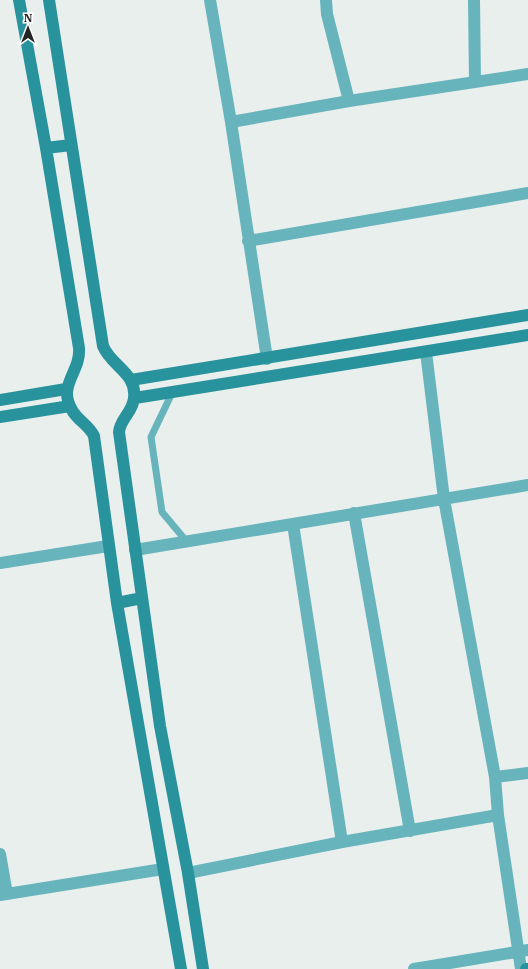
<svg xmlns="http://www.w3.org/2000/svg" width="528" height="969" font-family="'IBM Plex Serif',serif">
	<rect width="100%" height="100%" fill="#e9efed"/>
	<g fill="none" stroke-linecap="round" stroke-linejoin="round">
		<path stroke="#67b4bc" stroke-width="7" d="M173,391L151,437L162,512L187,542"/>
		<path stroke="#67b4bc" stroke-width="12" d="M210,0L231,122L267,359
			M326,0L327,14L349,101
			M474,0L475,82
			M231,122L349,101L528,74
			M248,241L528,193
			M426,352L444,499L495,777L498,815L521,969
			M354,513L410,831
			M293,524L342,842
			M135,550L528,485
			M0,563L108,546
			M495,777L528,773
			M0,854L7,894
			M188,873L342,842L498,815
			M0,895L163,869
			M414,969L528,950"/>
		<path stroke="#29939d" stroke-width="12" d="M19,0L46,148L79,348C81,372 57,385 72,410C77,420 89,425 94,436L117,603L181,969
			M49,0L103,346C111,366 137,373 134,398C133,412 120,419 119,432L160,726L188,873L203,969
			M46,148L71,145
			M131,380L528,315
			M135,398L528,335
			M0,400L66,389
			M0,417L70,406
			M117,603L142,598
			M526,969H528"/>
	</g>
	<g transform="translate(28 28)" stroke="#ffffff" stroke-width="3" paint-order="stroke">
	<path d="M0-3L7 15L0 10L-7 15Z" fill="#242626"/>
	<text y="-6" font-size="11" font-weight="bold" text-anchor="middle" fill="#242626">N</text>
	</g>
</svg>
